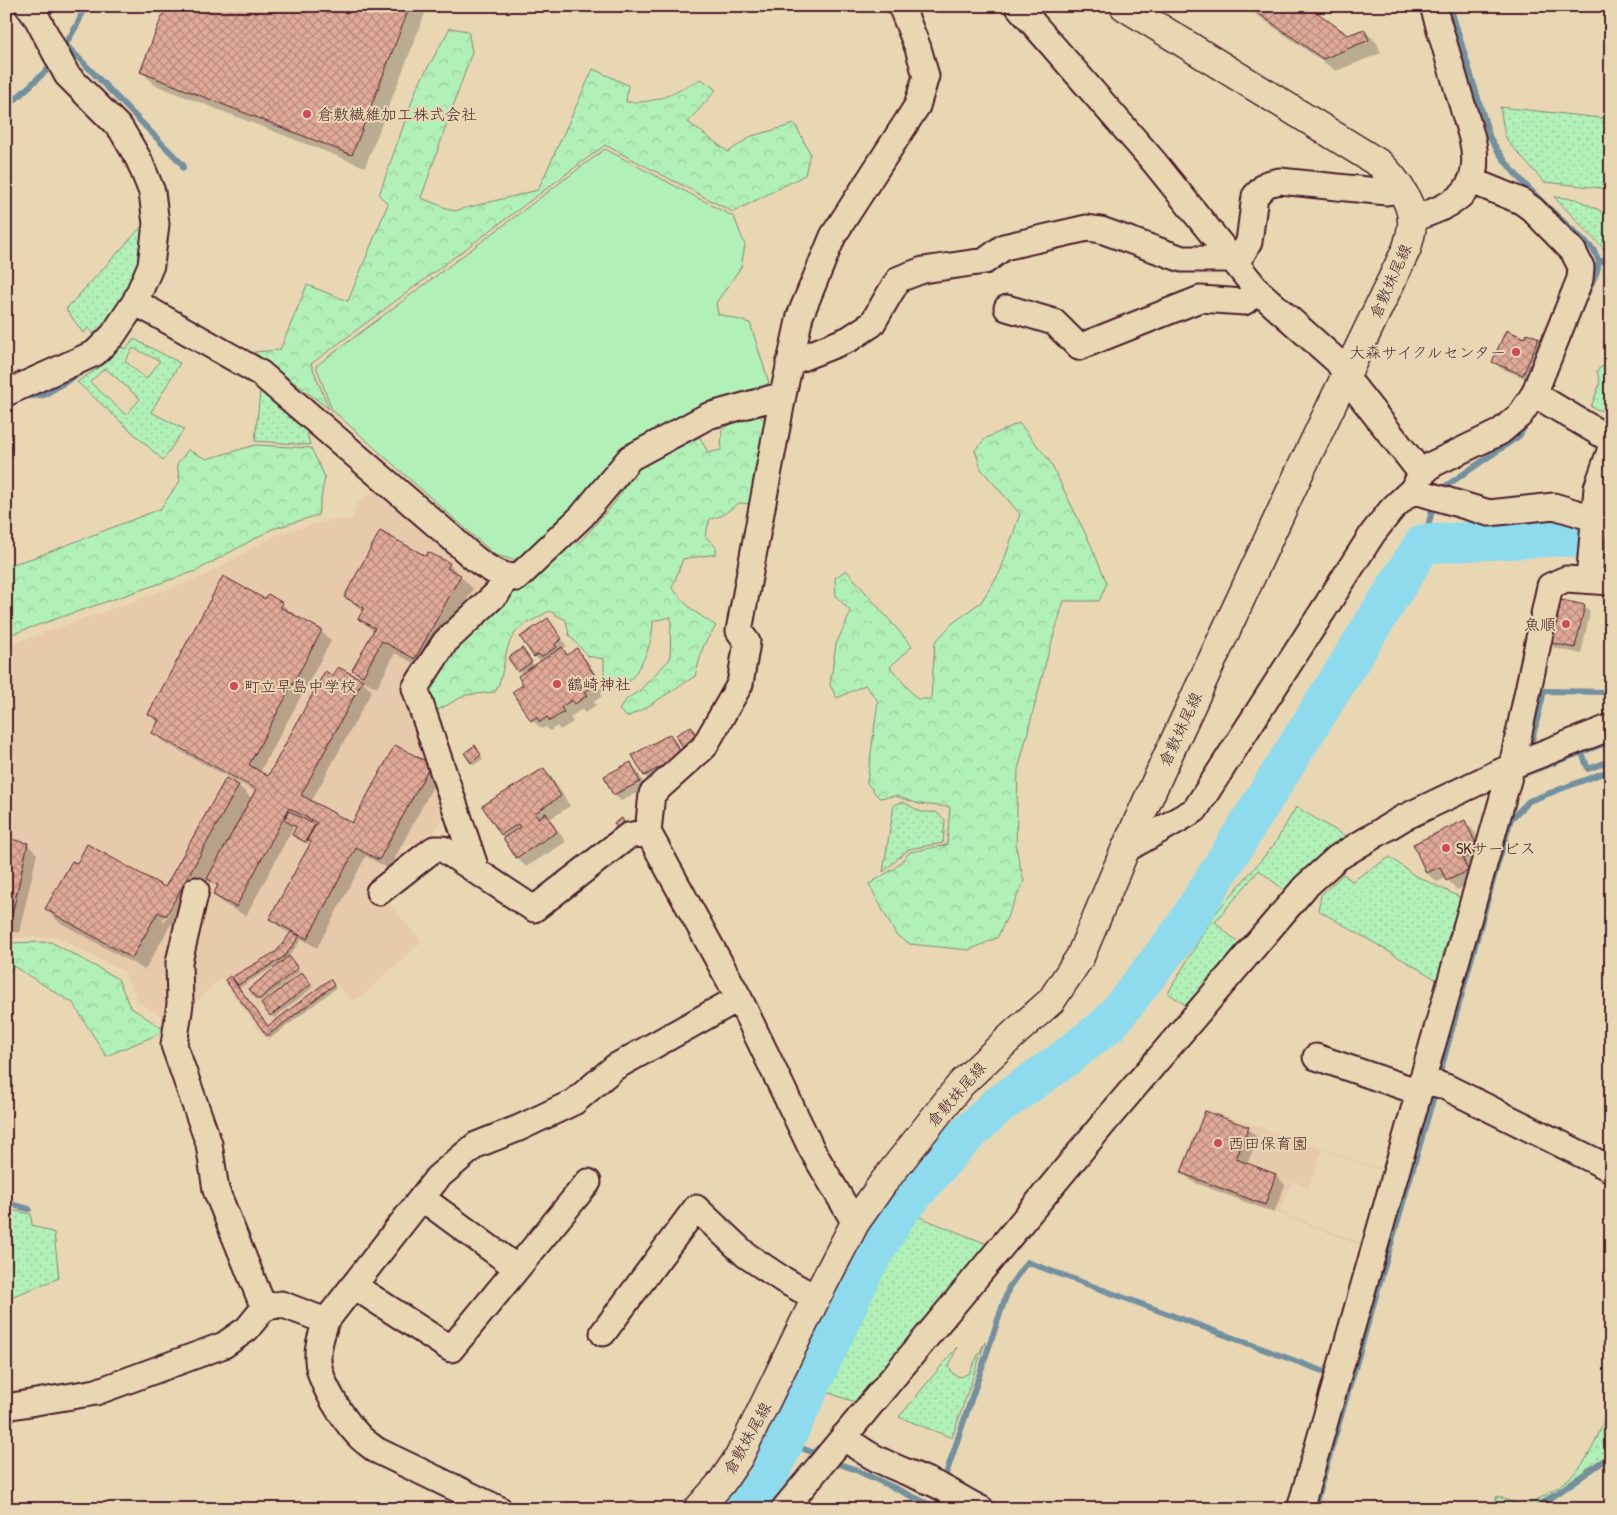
<svg xmlns="http://www.w3.org/2000/svg" width="1617" height="1515" font-family="'Patrick Hand','Klee One',sans-serif">
	<defs>
		<pattern id="grass-dots" width="8" height="8" patternUnits="userSpaceOnUse" patternTransform="scale(1.25)"><rect width="8" height="8" fill="#b1f0b7"/><path d="M2 2h.1M6 6h.1" fill="none" stroke="#9acd9e" stroke-width="1.8" stroke-linecap="round"/></pattern>
		<pattern id="forest-crowns" width="20" height="18" patternUnits="userSpaceOnUse" patternTransform="scale(1.25)"><rect width="20" height="18" fill="#b1f0b7"/><path d="M2 6a3 3 0 1 1 6 0M12 15a3 3 0 1 1 6 0" fill="none" stroke="#9acd9e"/></pattern>
		<pattern id="building-cross-hatch" width="8" height="8" patternUnits="userSpaceOnUse" patternTransform="scale(1.25)"><rect width="8" height="8" fill="#e1aa98"/><path d="M0 0l8 8M0 8l8-8" fill="none" stroke="#b88a7c"/></pattern>
	</defs>
	<rect width="100%" height="100%" fill="#e9d7b4"/>
	<filter id="ink" filterUnits="userSpaceOnUse"><feTurbulence type="fractalNoise" baseFrequency=".02" numOctaves="2"/><feDisplacementMap in="SourceGraphic" scale="10" xChannelSelector="R" yChannelSelector="G"/><feConvolveMatrix kernelMatrix="1 2 1 2 8 2 1 2 1" color-interpolation-filters="sRGB"/></filter>
	<g filter="url(#ink)">
		<path fill="#e7caac" fill-rule="evenodd" d="M373,491L380,492L492,589L424,662L418,659L410,676L449,808L429,842L405,846L404,852L374,887L422,941L364,995L351,1001L337,985L267,1041L221,978L186,1013L171,1022L138,1002L124,972L56,937L6,938V646L202,577L279,533L330,520L353,519L357,504Z
			M1204,1108L1388,1171L1365,1247L1178,1175ZM1323,1150L1385,1172L1365,1244L1279,1212L1292,1181L1309,1187Z"/>
		<path fill="url(#grass-dots)" stroke="#7e8871" fill-rule="evenodd" d="M1500,107L1611,119V189L1544,182L1510,144L1505,136Z
			M1554,197L1576,199L1611,216V256Z
			M145,223L146,241L129,294L107,322L94,334L89,328L83,333L66,309Z
			M134,339L180,363L151,412L184,429L163,460L77,382L106,363L111,354L121,347L126,349ZM133,348L160,361L146,379L125,361ZM105,368L140,399L126,415L90,382Z
			M260,391L306,428L310,445L255,441Z
			M903,802L921,812H936L945,820L943,843L909,849L883,872L894,805Z
			M1296,807L1354,841L1289,894L1259,870L1215,922L1244,948L1188,1007L1168,993L1214,915L1274,845Z
			M1390,857L1414,875L1464,899L1439,981L1318,910L1321,895L1343,874L1352,881Z
			M6,1209L31,1214L32,1225L54,1233L59,1278L6,1299Z
			M917,1216L987,1244L855,1402L826,1392L880,1275Z
			M985,1342L952,1438L899,1417L957,1347L949,1366L953,1374L961,1377L969,1373Z
			M1604,1419L1611,1422V1452L1530,1509H1493L1497,1496L1524,1507C1550,1493 1576,1479 1590,1452C1596,1442 1600,1430 1604,1419Z"/>
		<path fill="url(#forest-crowns)" stroke="#7e8871" d="M450,28L468,31L472,52L421,198L454,211L538,190L593,69L628,85L626,102C657,104 675,93 701,79L716,90L688,122L728,152L752,136L795,124L810,153L805,175L733,212L605,145L311,364L329,409L254,352L280,350L307,285L348,301L388,204L379,195L417,87Z
			M1605,365L1611,368V407L1605,412L1591,407L1600,383L1597,370Z
			M757,414L770,424L756,504L739,503L721,516L710,519L705,536L716,547V554L683,559L672,588L691,609L716,626L704,644L695,676L647,707L627,717L619,710L627,699L639,691L670,659L671,617L653,621C652,650 642,664 625,688L614,687L604,682V659L588,656L569,635L566,620L549,611C540,617 521,625 515,633C502,650 506,674 495,692L466,695L432,713L427,680L463,630L563,541L580,542L615,502L637,468L700,437L708,453L721,450L722,429L750,415Z
			M1019,423L1049,460L1090,543L1107,583L1099,601H1064L1047,658L1018,770L1016,848L1024,882L997,938L969,950L910,944L896,935L869,884L895,868L910,852L947,845L950,807L919,804L896,796L879,798L867,783L878,701L865,685L837,698L830,685L836,644L851,612L836,596L835,578L846,570L912,646L890,667L917,699H931L935,642L953,623L981,602L1000,572L1020,514L981,469L975,450L986,438Z
			M255,445L311,448L325,477L318,515L272,529L196,571L6,636V566L36,557L160,509L180,481L177,464L188,450L207,459Z
			M51,942L118,979L130,1007L166,1031L106,1056L73,1003L13,966L6,981V943Z"/>
		<path fill="#b1f0b7" stroke="#7e8871" d="M605,149L734,217L745,245L741,267L716,303L718,314L750,323L769,383L613,463L551,535L514,560L495,555L332,410L316,366Z"/>
		<path fill="#8edbed" stroke="#73909f" d="M1610,522H1611V564L1604,562Z"/>
		<path fill="#0003" fill-rule="evenodd" d="M168,6H428L365,167L155,85L142,72Z
			M433,6H442L441,9Z
			M1244,6H1306L1348,37L1364,30L1377,43L1381,53L1336,71Z
			M1539,339L1545,345L1529,380L1500,368L1494,361L1526,340Z
			M427,557L449,564L473,589L428,671L395,653L377,688L366,682L353,670L374,632L360,619L363,612L346,596Z
			M266,601L282,604L292,613L291,615L321,631L331,641L260,772L269,777L333,678L362,681L372,691L311,802L353,825L430,766L439,775L389,869L366,856L317,948L302,939L288,957L300,971L261,1002L259,999L281,965L280,963L239,988L268,1027L332,983L336,988L271,1038L227,980L278,951L291,934L280,928L271,918L314,839L311,838L308,844L296,837L297,828L294,826L246,916L224,904L214,895L218,888L207,878L179,928L171,924L145,970L59,922L46,909L77,865L165,889L227,779L239,786L252,799L256,792L163,742L154,732L159,723L149,714ZM163,737L262,791L261,793L163,740ZM174,898H177L164,922L162,921Z
			M1584,606L1590,612L1581,654L1555,648L1549,642Z
			M548,620L567,646L562,649L568,655L577,650L586,659L606,689L600,693L602,696L594,702L596,705L585,713L582,709L570,717L573,722L560,730L557,726L550,731L546,727L542,729L532,720L523,675L519,671L525,653L535,667L541,663L535,656Z
			M670,735L676,742L687,761L651,782L645,776Z
			M477,750L483,759L474,765L472,762Z
			M630,764L637,770L646,788L621,801L614,795L605,776Z
			M544,769L553,779L570,806L550,819L566,842L526,867L517,858L484,807Z
			M1464,821L1474,831L1488,861L1477,880L1457,890L1446,878L1437,882L1427,873L1414,845Z
			M6,840L27,844L37,854L19,933L6,930Z
			M304,976L313,987L274,1018L271,1015Z
			M1248,1129L1258,1138L1247,1164L1276,1175L1285,1185L1274,1213L1193,1182L1183,1172Z"/>
		<g fill="none" stroke-linecap="round" stroke-linejoin="round">
			<path stroke="#73909f" stroke-width="6" d="M1450,6L1490,138C1514,181 1557,215 1593,249L1599,261L1597,271L1587,294
				M66,45L183,165V168
				M64,47L78,23L85,6
				M6,108L48,69L54,61
				M1599,261H1611
				M21,397L44,395L87,369
				M1443,488L1519,436L1528,421
				M1423,544L1432,511
				M1529,752L1544,691L1611,692
				M1582,753L1588,769L1607,762L1611,759
				M1519,776L1611,741
				M1438,1080L1495,873L1511,819L1529,801L1611,770
				M6,1203L29,1209
				M784,1441L814,1453L818,1448
				M836,1463L854,1469L939,1509
				M943,1483L1009,1287L1027,1262L1328,1373
				M937,1509L941,1493
				M1314,1509L1436,1089
				M1535,1509L1611,1456"/>
			<path stroke="#8edbed" stroke-width="39" d="M743,1509L766,1482L864,1270L897,1214L956,1145L997,1106L1059,1063L1110,1023L1181,932L1423,544L1557,537L1611,540"/>
		</g>
		<path fill="url(#building-cross-hatch)" stroke="#4a1f2b" d="M166,6H410L352,155L140,72Z
			M1248,6H1308L1348,35L1364,29L1369,40L1323,59Z
			M1506,330L1525,338L1527,333L1539,338L1523,375L1492,362Z
			M380,531L426,556L428,552L450,563L447,568L461,575L415,659L382,641L363,676L352,670L375,628L358,619L364,608L344,597Z
			M223,576L265,599L268,594L283,603L280,607L322,630L249,765L268,776L325,671L333,676L338,667L363,680L301,795L352,823L395,745L431,764L379,860L356,848L307,939L269,919L311,842L307,840L317,823L289,808L236,907L213,895L218,885L207,879L256,789L152,733L159,720L148,714Z
			M1557,599L1585,605L1575,648L1547,642Z
			M548,618L562,639L555,644L557,647L541,657L539,654L534,657L520,637Z
			M562,647L567,655L577,648L597,679L592,683L593,686L585,692L588,695L575,704L572,700L561,707L564,712L550,721L547,717L540,722L536,717L531,721L512,692L523,685L518,676Z
			M522,648L532,662L518,672L508,658Z
			M691,726L698,739L683,748L676,735Z
			M670,734L682,755L644,776L632,755Z
			M475,745L481,755L471,763L464,753Z
			M631,762L640,782L613,795L604,776Z
			M544,768L561,796L535,813L538,818L546,813L557,832L516,858L503,838L520,827L518,824L501,835L482,806Z
			M226,778L239,785L166,916L158,912L132,958L45,909L72,861L77,863L87,844L165,887Z
			M289,811L315,825L305,842L292,835L296,827L284,820Z
			M622,818L625,824L617,828L614,823Z
			M1465,820L1479,851L1463,859L1468,871L1446,881L1440,867L1426,873L1413,844Z
			M6,838L28,843L10,924L6,923Z
			M291,932L300,936L284,957L238,985L232,977L277,951Z
			M289,956L298,968L258,1000L249,989Z
			M302,972L311,984L270,1016L261,1004Z
			M230,976L268,1026L330,979L334,985L267,1036L225,980Z
			M1205,1111L1249,1127L1236,1159L1276,1174L1265,1205L1181,1173Z"/>
		<g fill="none" stroke-linecap="round" stroke-linejoin="round">
			<defs>
				<path id="minor" d="M1018,6L1155,163L1258,291L1338,362L1352,385L1422,474
					M1412,219C1457,204 1484,191 1472,138L1433,6
					M135,302L260,373L452,538C471,556 490,575 517,578L582,516L630,458L708,416L783,395
					M1007,308L1054,322L1079,347L1200,299L1244,302L1258,291
					M789,363L849,339L872,324L890,293L899,279L923,270L985,261L1004,247L1087,228L1101,230L1182,259H1232L1242,254L1249,242L1255,196L1267,184L1280,181L1347,188L1387,192L1401,190
					M6,393L95,353L113,335L135,302L151,265L156,224L152,192L139,160L121,129L67,75L37,18L28,6
					M1534,394L1611,440
					M1412,490L1489,513L1554,506L1593,518
					M1589,580L1597,488L1611,448
					M1125,850L1195,810L1373,533L1392,509L1412,490L1422,474L1433,464L1500,432L1520,415L1534,394L1580,279L1581,267L1573,251L1532,209L1521,201L1472,181
					M477,872L415,688L445,642L498,592L506,577
					M196,890L179,962L180,1004L174,1045L209,1144L216,1190L264,1308
					M379,892L426,855L434,849H443L534,909L628,836L648,832
					M1316,1057L1419,1092
					M1422,1079L1446,1087L1611,1169
					M422,1198L517,1268
					M855,1223L812,1150L739,998L648,832L652,794L704,747L740,684L747,642L739,631L783,395L800,316L833,236L917,106L926,76L918,48L901,6
					M354,1286L451,1349L588,1182
					M603,1333L696,1208L746,1255L782,1279L816,1298
					M6,1407L96,1392L224,1345L247,1329L264,1308L281,1304L326,1321
					M844,1436C870,1461 905,1470 937,1485C952,1492 966,1502 981,1509
					M499,1509L376,1450C370,1445 363,1441 358,1435C343,1419 319,1382 318,1360C317,1346 322,1334 326,1321L438,1177L476,1145L519,1128L574,1102L615,1067L739,998
					M784,1509L1108,1118L1305,887L1337,858L1403,818L1521,762L1611,727
					M1300,1509L1512,766L1550,586L1566,579L1611,582"/>
				<path id="secondary" d="M698,1509L722,1482L739,1457L816,1298L855,1223L883,1183L961,1084L1016,1032L1051,1001L1080,957L1125,850L1169,753L1301,469L1407,248C1409,239 1413,229 1412,220C1411,199 1394,178 1380,164L1124,6"/>
			</defs>
			<use href="#minor" stroke="#4a1f2b" stroke-width="29"/>
			<use href="#secondary" stroke="#4a1f2b" stroke-width="31"/>
			<use href="#minor" stroke="#e9d7b4" stroke-width="25"/>
			<use href="#secondary" stroke="#e9d7b4" stroke-width="28"/>
		</g>
	</g>
	<g fill="#d1495b" stroke="#e9d7b4" stroke-width="2">
		<circle cx="307" cy="114" r="5"/>
		<circle cx="1516" cy="352" r="5"/>
		<circle cx="1566" cy="624" r="5"/>
		<circle cx="557" cy="684" r="5"/>
		<circle cx="234" cy="686" r="5"/>
		<circle cx="1446" cy="848" r="5"/>
		<circle cx="1218" cy="1143" r="5"/>
	</g>
	<g text-anchor="middle" stroke-width="4" stroke-linejoin="round" paint-order="stroke">
		<g font-size="16" fill="#4a1f2b" stroke="#e9d7b4" text-anchor="start">
			<text x="317" y="120">倉敷繊維加工株式会社</text>
			<text x="1506" y="358" text-anchor="end">大森サイクルセンター</text>
			<text x="1556" y="630" text-anchor="end">魚順</text>
			<text x="567" y="690">鶴崎神社</text>
			<text x="244" y="692">町立早島中学校</text>
			<text x="1456" y="854">SKサービス</text>
			<text x="1228" y="1149">西田保育園</text>
		</g>
		<g font-size="16" fill="#4a1f2b" stroke="#e9d7b4">
			<text transform="translate(1390 281) rotate(-66)" y="6">倉敷妹尾線</text>
			<text transform="translate(1180 729) rotate(-65)" y="6">倉敷妹尾線</text>
			<text transform="translate(956 1094) rotate(-49)" y="6">倉敷妹尾線</text>
			<text transform="translate(747 1438) rotate(-61)" y="6">倉敷妹尾線</text>
		</g>
	</g>
	<rect width="1617" height="1515" fill="none" stroke="#e9d7b4" stroke-width="25"/>
	<rect x="12" y="12" width="1592" height="1490" fill="none" stroke="#4a1f2b" stroke-width="2" filter="url(#ink)"/>
</svg>
